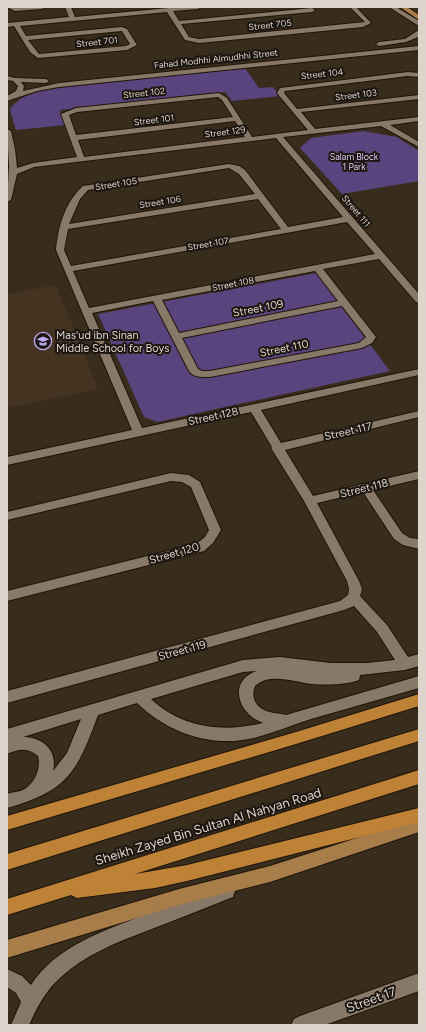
<svg xmlns="http://www.w3.org/2000/svg" width="426" height="1032" font-family="Figtree,sans-serif">
	<rect width="100%" height="100%" fill="#382c1d"/>
	<path fill="#443320" d="M56,285L98,389L7,408V294Z"/>
	<path fill="#59447d" d="M245,68L259,88L273,87L280,96L232,101L225,92L60,110L65,125L16,130L10,110C18,95 40,91 55,88Z
		M363,131L397,137L419,151V181L342,194L300,148L311,138Z
		M316,273L390,371L157,422L144,417L98,314Z"/>
	<g fill="none" stroke-linecap="round" stroke-linejoin="round">
		<defs>
			<path id="minor" d="M7,7H45L42,9L15,11Z
				M65,7H71L75,17L179,7H201L198,9L173,11L179,21L312,8L315,10L312,12L181,24L189,37L199,39L365,22L350,7H356L371,23L363,27L199,43L185,40L167,12L20,26L26,36L122,27L127,29L137,45L127,50L38,58L30,52L14,26L7,27V23L69,17ZM122,31L130,44L126,46L39,54L28,40Z
				M389,7H396L419,21V26Z
				M419,30L418,37L406,42L379,46L376,44L379,42L405,39Z
				M419,46V50L59,87L37,91L7,101V96L16,91L18,86L13,81L7,80V76L15,78L46,79L49,81L46,83L21,82L24,86L23,91L59,83Z
				M408,72L419,73V77L408,76L285,91L284,93L297,109L419,95V99L301,112L315,129L419,117V121L390,125L419,142V147L381,126L283,137L419,294V303L416,302L379,259L323,269L376,337L372,343L362,348L210,377C202,377 194,378 189,371L153,301L92,313L142,428L419,369V375L261,410L281,443L419,411V417L285,450L313,496L419,471V479L373,490L402,533L410,538L419,539V549L403,545L394,539L363,492L317,503L359,581L362,589L360,596L387,625L408,657L419,654V666L405,670L360,675L359,680C345,685 327,685 312,684C294,682 270,672 255,686C250,699 257,709 270,712C275,714 281,713 286,715L419,676V688C383,698 347,709 311,719C292,725 273,733 254,738C211,748 168,733 137,703L98,715C77,772 68,791 7,808V794C12,792 22,792 26,788C36,781 41,767 38,756C28,747 18,749 7,754V729L243,660L280,657L331,663H367L395,660L377,632L354,606L344,610L7,703V691L340,601L348,595L349,589L347,581L304,501L271,448L272,447L251,412L7,465V457L132,430L56,250C58,227 65,202 83,186L229,164L239,166L245,170L288,227L343,217L276,138L34,167L17,174L11,200L7,202L9,166L7,129L11,131L15,149L17,168L33,163L77,157L61,114L76,108L219,93L227,98L252,137L308,130L277,93L280,88ZM218,97L222,100L233,117L76,135L69,115L77,112ZM235,121L245,137L84,157L78,140ZM229,168L239,174L255,194L69,224L80,199L88,190ZM258,199L281,229L71,266L64,250L68,229ZM347,222L375,254L89,308L73,271ZM315,271L338,301L179,333L162,300ZM342,306L366,337L359,343L210,371H202L198,369L182,338ZM257,671C227,681 238,714 263,723C223,733 182,728 151,699L243,672ZM81,719L67,753L53,771C58,751 43,737 23,737Z
				M171,473L189,475L200,482L221,530L213,543L204,551L7,601V591L196,544L205,537L209,530L191,487L182,482L171,481L7,520V512Z
				M227,883L233,885L235,891L233,897C204,909 174,920 144,932C115,943 85,955 61,977C46,990 37,1007 29,1025H11L21,1002L16,993L7,987V969L22,976L31,985C56,946 104,931 144,915C172,904 199,893 227,883Z
				M419,973V991L325,1025H291L294,1019L300,1016Z"/>
			<path id="major" d="M400,7H407L419,15V20Z
				M419,818V832L270,882L179,905L7,958V940L179,889L270,866Z"/>
			<path id="highway" d="M419,694V706L296,744L7,830V816L296,732Z
				M419,729V741L7,870V854Z
				M419,770V784L135,874L187,865L419,808V822L187,881L155,888L77,898L71,895L7,915V899Z"/>
		</defs>
		<use href="#minor" stroke="#1f1407" stroke-width="2"/>
		<use href="#major" stroke="#1f1407" stroke-width="2"/>
		<use href="#highway" stroke="#1f1407" stroke-width="2"/>
		<use href="#minor" fill="#877868" fill-rule="evenodd"/>
		<use href="#major" fill="#a77e4a" fill-rule="evenodd"/>
		<use href="#highway" fill="#bd8236" fill-rule="evenodd"/>
	</g>
	<defs>
		<symbol id="school-ring" viewBox="-11 -11 22 22"><circle r="9.5" fill="#1b150f" stroke="#c1a8f3" stroke-width="1.5"/><path d="M0-5L7-2L0 1L-7-2ZM-4 1L0 2.5L4 1V4Q0 6-4 4Z" fill="#c1a8f3"/></symbol>
	</defs>
	<g fill-rule="evenodd">
		<use href="#school-ring" x="33" y="331" width="20" height="20"/>
	</g>
	<g text-anchor="middle" stroke-width="4" stroke-linejoin="round" paint-order="stroke">
		<g font-size="9" fill="#ddd5cc" stroke="#1b150f">
			<text transform="translate(270 25) rotate(-6)" y="3">Street 705</text>
			<text transform="translate(97 42) rotate(-6)" y="3">Street 701</text>
			<text transform="translate(216 59) rotate(-6)" y="3">Fahad Modhhi Almudhhi Street</text>
			<text transform="translate(322 74) rotate(-6)" y="3">Street 104</text>
			<text transform="translate(144 93) rotate(-6)" y="3">Street 102</text>
			<text transform="translate(356 95) rotate(-7)" y="3">Street 103</text>
			<text transform="translate(154 120) rotate(-7)" y="3">Street 101</text>
			<text transform="translate(225 132) rotate(-7)" y="3">Street 129</text>
			<text transform="translate(116 184) rotate(-9)" y="3">Street 105</text>
			<text transform="translate(160 202) rotate(-9)" y="3">Street 106</text>
			<text transform="translate(356 211) rotate(50)" y="3">Street 111</text>
			<text transform="translate(208 244) rotate(-10)" y="3">Street 107</text>
			<text transform="translate(233 284) rotate(-11)" y="3">Street 108</text>
		</g>
		<g font-size="9" fill="#ddd0fa" stroke="#1b150f">
			<text x="354" y="160">Salam Block<tspan x="354" dy="10">1 Park</tspan></text>
		</g>
		<g font-size="11" fill="#ddd5cc" stroke="#1b150f">
			<text transform="translate(258 308) rotate(-11)" y="4">Street 109</text>
			<text transform="translate(284 348) rotate(-11)" y="4">Street 110</text>
			<text transform="translate(213 416) rotate(-12)" y="4">Street 128</text>
			<text transform="translate(348 431) rotate(-13)" y="4">Street 117</text>
			<text transform="translate(364 488) rotate(-14)" y="4">Street 118</text>
			<text transform="translate(174 553) rotate(-16)" y="4">Street 120</text>
			<text transform="translate(182 650) rotate(-15)" y="4">Street 119</text>
		</g>
		<g font-size="11" fill="#ddd5cc" stroke="#1b150f" text-anchor="start">
			<text x="56" y="339">Mas'ud ibn Sinan<tspan x="56" dy="13">Middle School for Boys</tspan></text>
		</g>
		<g font-size="13" fill="#ddd5cc" stroke="#1b150f">
			<text transform="translate(208 826) rotate(-17)" y="5">Sheikh Zayed Bin Sultan Al Nahyan Road</text>
			<text transform="translate(371 999) rotate(-20)" y="5">Street 17</text>
		</g>
	</g>
	<rect width="426" height="1032" fill="none" stroke="#ddd5cc" stroke-width="16"/>
</svg>
